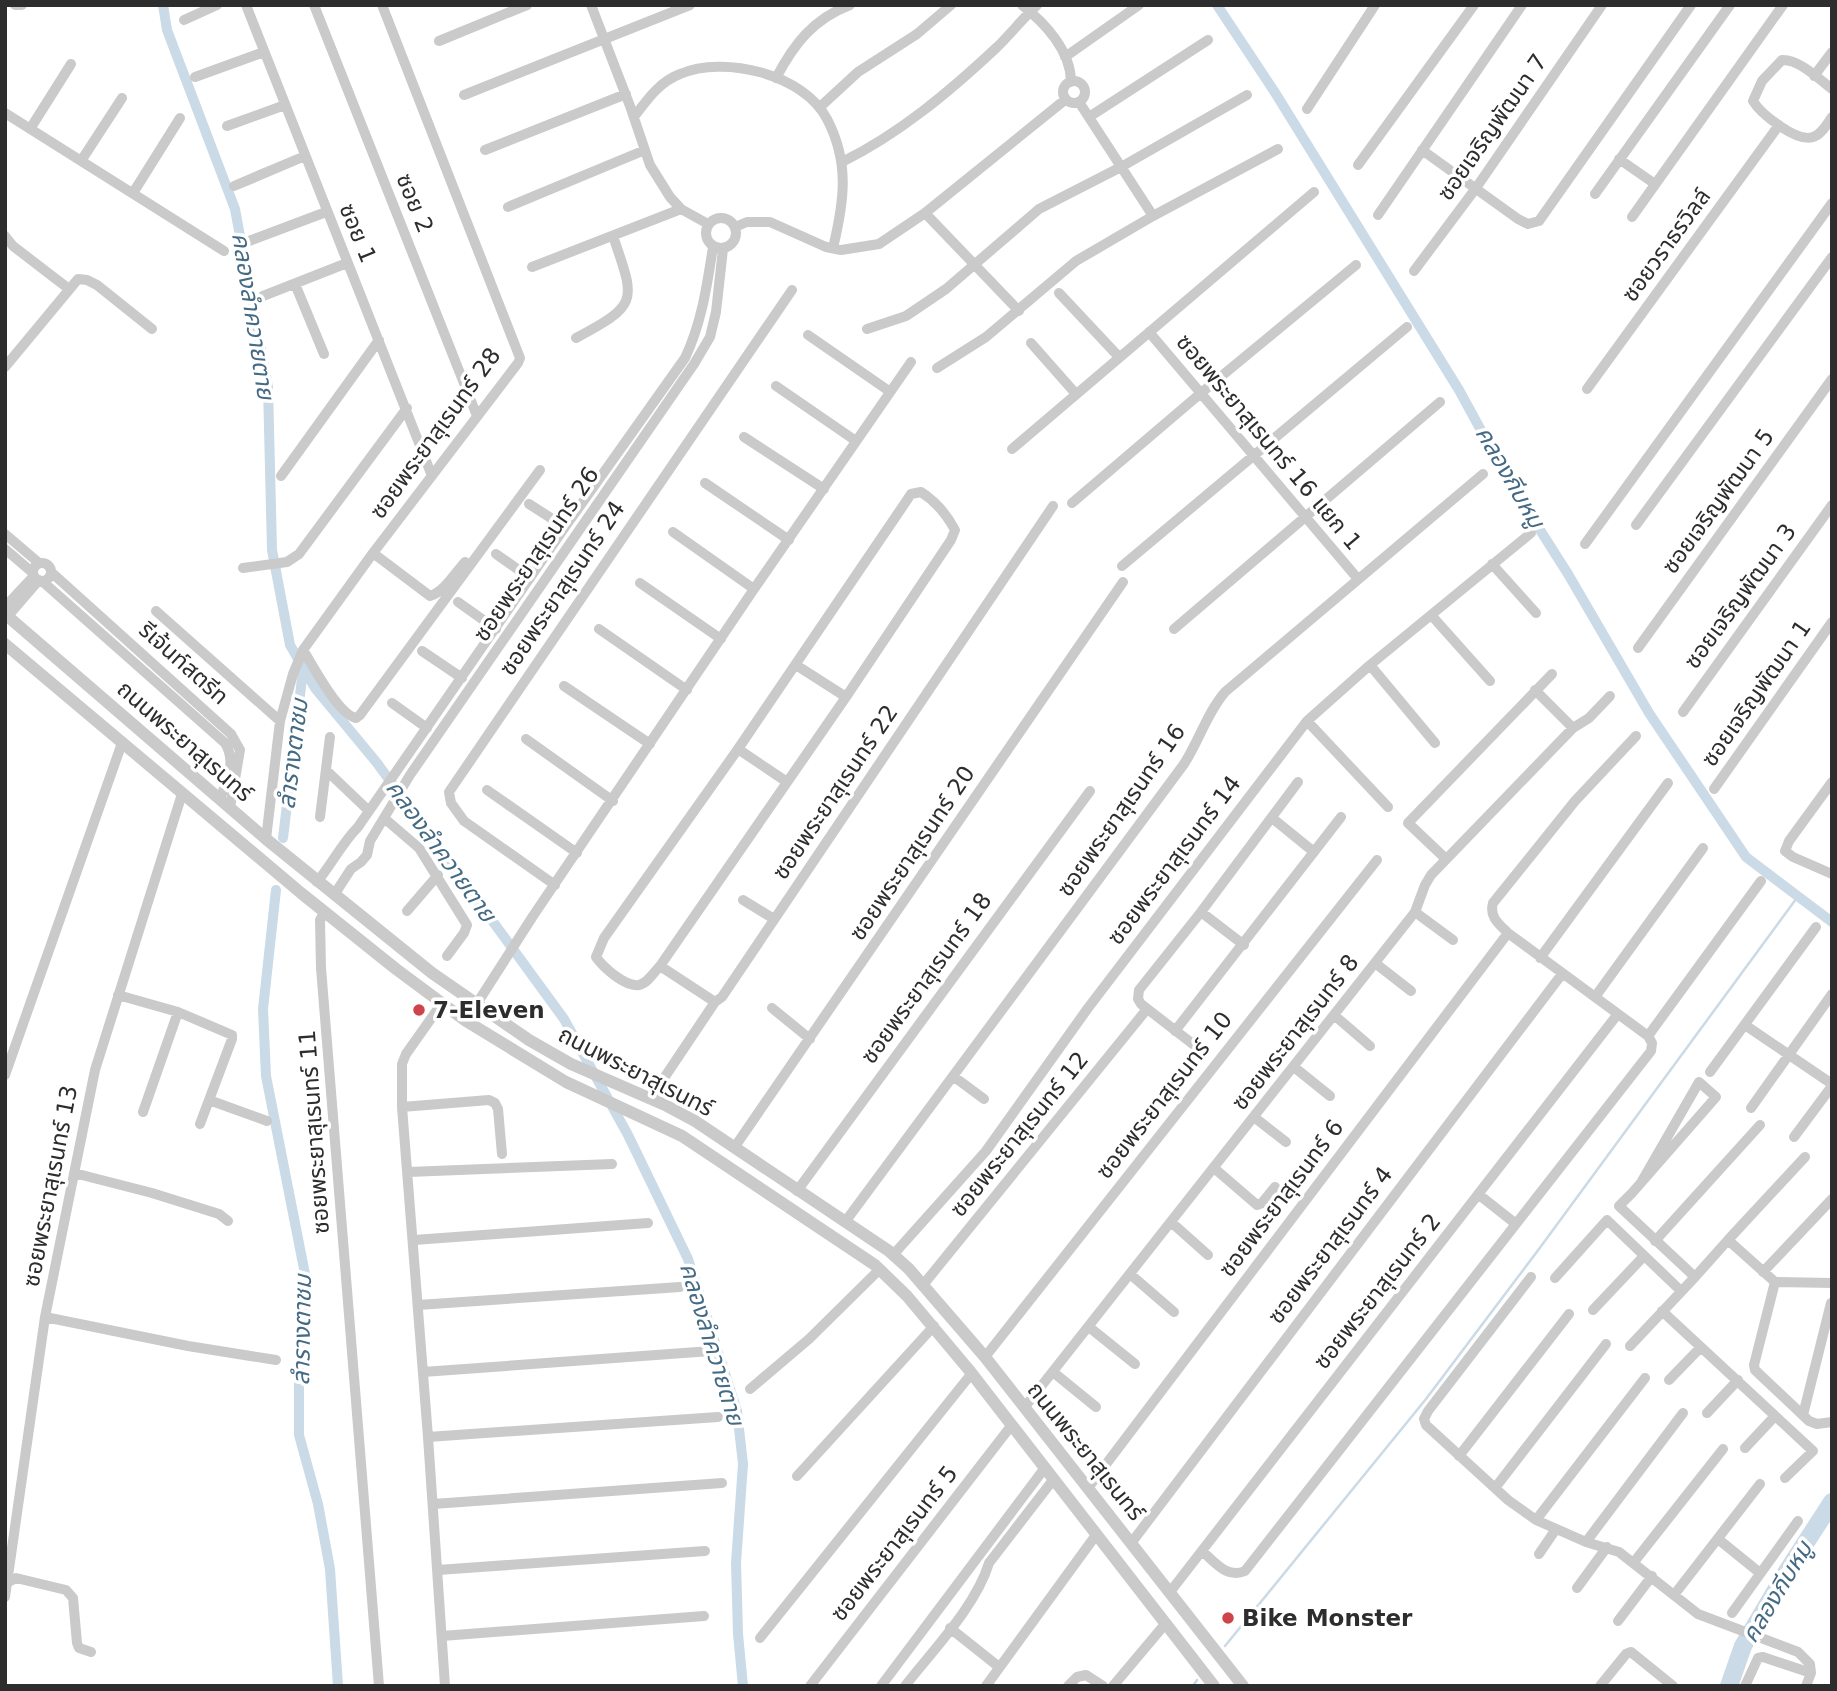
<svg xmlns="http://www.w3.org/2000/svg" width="1837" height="1691" font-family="'DejaVu Sans','Noto Sans Thai',sans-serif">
	<rect width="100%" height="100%" fill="#fff"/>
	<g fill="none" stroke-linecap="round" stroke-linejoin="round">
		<path stroke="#cadae6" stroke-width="2.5" d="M1225,1646L1426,1399L1539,1249L1799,895
			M1193,1686L1197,1680"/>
		<path stroke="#cadae6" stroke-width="10" d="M163,5L167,30L235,209L268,387L272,550L290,645L315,688L377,763L564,1019L628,1135L688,1259L737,1411L743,1464L736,1563L738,1634L743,1686
			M1217,5L1274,91L1459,390L1507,478L1568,574L1649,713L1746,857L1832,922
			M283,838L303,670
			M276,890L263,1009L266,1076L306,1279L299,1365V1435L318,1504L330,1569L338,1686"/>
		<path stroke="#cadae6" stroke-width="18" d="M1729,1686L1743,1646L1786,1573L1832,1502"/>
		<path stroke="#cacaca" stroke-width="10" d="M15,5H22
			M246,5L432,476
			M314,5L477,416
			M591,5L630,106L650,165L670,197L681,209L708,224
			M1022,5C1045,23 1071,51 1071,82
			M184,20L217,5
			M439,41L527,5
			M1065,57L1139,5
			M1814,76L1832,52
			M195,77L264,52
			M776,78C794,44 813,19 850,5
			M1063 92a11 11 0 1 1 22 0a11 11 0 1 1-22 0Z
			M1832,89C1819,79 1799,59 1782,60L1762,81L1753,101C1761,114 1797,143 1813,137C1822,134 1827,124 1832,117
			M464,95L690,5
			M1079,102L1153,216
			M820,107L858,72L917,34L951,5
			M1307,109L1375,5
			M5,113L224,251
			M634,117C647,100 659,82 680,74C724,55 804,74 827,119C850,163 844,202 833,248
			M1089,117L1208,40
			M227,126L285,105
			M30,129L71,64
			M485,150L626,94
			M1422,150L1518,219L1528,224L1539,221L1691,5
			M1619,159L1655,184
			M81,161L122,98
			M842,162C899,134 949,92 995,49C1010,35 1022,19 1037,5
			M1358,165L1474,5
			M234,186L305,156
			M133,193L180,118
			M1595,194L1730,5
			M508,207L645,150
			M925,213L1019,311
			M1378,215L1522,5
			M1632,217L1783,5
			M706 233a15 15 0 1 1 30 0a15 15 0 1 1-30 0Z
			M735,227L747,222H770L826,247L841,250L879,244L925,213L1066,99
			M5,236L13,246L69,289
			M249,241L326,212
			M532,267L681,209
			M1414,271L1476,188L1602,5
			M295,284L324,354
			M1059,293L1119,357
			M263,296L347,263
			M867,329L906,316L946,289L1039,209L1121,167L1247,95
			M1149,332L1358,579
			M808,335L889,391
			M576,338C640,304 635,301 613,236
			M1031,343L1076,394
			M5,367L78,279L87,280L97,285L152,329
			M937,368L986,337L1076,261L1153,216L1278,149
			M776,386L856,441
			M1587,389L1779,125
			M744,437L824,489
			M1012,449L1314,192
			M281,476L379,340
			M705,483L789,540
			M921,492C935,501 947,515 955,530L951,540L846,697L660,966C654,972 648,983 639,985C625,987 604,968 596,957L604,938L738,749L905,503L911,494Z
			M1072,503L1201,393L1356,265
			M529,504L565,527
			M1636,525L1832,257
			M673,532L754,589
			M5,534L39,563
			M1585,544L1832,203
			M5,549L33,573
			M373,553L430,596C444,592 455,573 465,562
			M496,554L530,578
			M33 572a9 9 0 1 1 18 0a9 9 0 1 1-18 0Z
			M1492,564L1536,613
			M1122,566L1407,327
			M243,568L287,562L299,554L407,408
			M51,572L231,734L240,750L230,808
			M42,581L225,743C237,762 226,781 220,800
			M640,583L721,639
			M458,602L496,629
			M5,607L32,578
			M156,611L280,721
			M8,616L39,580
			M1432,616L1490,681
			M599,629L687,690
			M1174,629L1440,402
			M1638,648L1832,379
			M303,650C314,667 338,714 356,718L360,715L540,470
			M422,651L462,678
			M796,665L846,697
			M1370,665L1435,743
			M564,686L650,744
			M1535,690L1573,728
			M392,703L427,728
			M1683,712L1832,505
			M1307,721L1388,807
			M526,739L613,801
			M738,749L787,782
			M326,770L369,811
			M1832,782L1789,841L1785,851L1793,857L1832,874
			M1714,789L1832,622
			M487,790L577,853
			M320,817L330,737
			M384,818L419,848L467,925L464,933L447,956
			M1272,818L1314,852
			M266,839L280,721L293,674L303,650L373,553L518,363L520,358L382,5
			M1446,859L1408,823L1552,674
			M317,882C332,864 342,843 358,827L565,527L685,358C702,322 707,285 713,247
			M555,885L464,821L451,803L449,792L792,290
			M334,895L351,869L361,862L367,855L370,841L410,775L694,364L710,337L716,312L723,249
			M743,900L774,919
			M407,911L438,875
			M325,912L320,920L321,968L379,1686
			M1201,912L1244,945
			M1415,912L1453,940
			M1540,958L1668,783
			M1375,963L1411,991
			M660,966L715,1002
			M118,995L178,1012L232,1035V1039L200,1124
			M1595,997L1703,848
			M442,1003L406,1054L402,1064V1107L428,1437L445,1686
			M476,1005L533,916L754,589L911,362
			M772,1008L810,1039
			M1334,1015L1370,1046
			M1745,1025L1832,1084
			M1175,1031L1341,817
			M1648,1036L1761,881
			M1198,1048L1141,1004L1138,999L1139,990L1201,912L1298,782
			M1294,1067L1330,1096
			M1710,1072L1816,927
			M5,1075L122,743
			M953,1076L984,1099
			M650,1099L715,1002L722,997L1053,506
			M209,1100L267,1121
			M402,1107L489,1100L495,1103L498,1109L502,1154
			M1751,1108L1832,994
			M143,1112L178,1012
			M1254,1117L1286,1142
			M1794,1137L1832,1086
			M734,1148L1123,582
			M1214,1168L1257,1205L1262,1203L1275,1187
			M408,1172L612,1164
			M74,1173L152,1193L219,1214L228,1221
			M1642,1181L1699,1082L1716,1097L1632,1193L1619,1206L1695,1277L1728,1240L1775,1282L1832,1283
			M797,1191L1090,791
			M1478,1194L1516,1224
			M845,1222L1184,764C1199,741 1207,713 1225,692L1483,474
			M1171,1222L1208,1255
			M414,1240L648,1223
			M1728,1240L1805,1157
			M1655,1241L1760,1125
			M893,1255L986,1151L1088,1008L1307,721L1370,665L1531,533
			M1763,1272L1832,1199
			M1130,1274L1174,1312
			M1531,1277L1428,1411L1424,1419L1426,1425L1508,1500L1536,1520L1586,1542L1619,1552L1698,1614L1798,1652L1810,1664L1811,1673L1806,1686
			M1555,1278L1607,1220L1681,1291
			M1775,1282L1754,1365L1755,1370L1809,1421L1817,1424L1832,1422
			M923,1285L1147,1009
			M418,1305L680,1287
			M1593,1310L1644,1256
			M1662,1311L1813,1451L1785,1478
			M45,1317L188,1346L276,1360
			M1089,1327L1135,1364
			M1630,1346L1695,1277
			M985,1357L1377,860
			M423,1372L711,1351
			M1053,1372L1096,1407
			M1669,1380L1701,1347
			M750,1389L809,1339L880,1269
			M1024,1408L1415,912L1425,885L1431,875L1573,728L1589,718L1610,696
			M1707,1413L1738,1380
			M1803,1415L1831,1303
			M428,1437L718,1417
			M1745,1448L1775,1416
			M1459,1456L1569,1314
			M797,1476L934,1326
			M1088,1488L1508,933
			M1495,1488L1606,1344
			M433,1504L722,1483
			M1536,1520L1645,1378
			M1718,1539L1760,1573
			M1132,1542L1562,974
			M1586,1542L1683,1413
			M1202,1551C1215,1562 1227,1579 1245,1571L1651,1051L1652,1043L1648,1036L1508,933C1499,924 1489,917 1493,903L1575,801L1636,736
			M1539,1554L1556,1529
			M1634,1562L1723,1449
			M438,1570L705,1551
			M7,1583L16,1578L66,1590L73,1598L77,1643L79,1648L91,1652
			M1577,1588L1607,1547
			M1170,1592L1617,1015
			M1674,1595L1760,1484
			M5,1597L45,1317L95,1070L182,794
			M1732,1613L1798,1521
			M1618,1621L1652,1576
			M950,1628L999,1667
			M442,1636L704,1616
			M760,1638L972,1373
			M810,1686L1011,1426
			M881,1686L1044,1469
			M905,1686C933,1650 976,1606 989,1563L1053,1480
			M986,1686L1096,1535
			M1068,1686L1077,1677L1086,1675L1103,1686
			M1113,1686L1166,1623
			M1600,1686L1626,1654L1631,1652L1673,1686
			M1745,1686L1758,1658L1763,1657L1811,1673"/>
		<path stroke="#cacaca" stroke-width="12" d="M5,614L266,839L432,973L529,1040L571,1064L665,1105L695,1121L889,1251L909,1269L985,1357L1243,1686
			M5,644L301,893L396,969L466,1021L566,1082L682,1136L875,1265L907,1296L969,1370L1214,1686"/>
	</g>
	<g fill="#ce444a" stroke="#fff" stroke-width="2.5">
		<circle cx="419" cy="1010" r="7"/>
		<circle cx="1228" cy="1618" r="7"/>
	</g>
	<g text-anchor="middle" stroke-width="7" stroke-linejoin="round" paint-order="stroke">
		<g font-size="23" fill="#2d2d2d" stroke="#fff">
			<text transform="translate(1492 127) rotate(-55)" y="8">ซอยเจริญพัฒนา 7</text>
			<text transform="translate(415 203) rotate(68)" y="8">ซอย 2</text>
			<text transform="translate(358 233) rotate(68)" y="8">ซอย 1</text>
			<text transform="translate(1666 245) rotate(-54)" y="8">ซอยวราธรวิลล์</text>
			<text transform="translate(435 433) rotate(-54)" y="8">ซอยพระยาสุเรนทร์ 28</text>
			<text transform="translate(1269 442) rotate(50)" y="8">ซอยพระยาสุเรนทร์ 16 แยก 1</text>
			<text transform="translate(1718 501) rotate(-54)" y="8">ซอยเจริญพัฒนา 5</text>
			<text transform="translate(536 554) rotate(-56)" y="8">ซอยพระยาสุเรนทร์ 26</text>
			<text transform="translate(562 588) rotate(-56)" y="8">ซอยพระยาสุเรนทร์ 24</text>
			<text transform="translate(1740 596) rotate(-54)" y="8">ซอยเจริญพัฒนา 3</text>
			<text transform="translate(184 663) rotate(42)" y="8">รีเจ้นท์สตรีท</text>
			<text transform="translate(1756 693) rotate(-55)" y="8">ซอยเจริญพัฒนา 1</text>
			<text transform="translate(185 741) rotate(41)" y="8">ถนนพระยาสุเรนทร์</text>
			<text transform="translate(835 792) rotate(-56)" y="8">ซอยพระยาสุเรนทร์ 22</text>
			<text transform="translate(1121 810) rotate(-55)" y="8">ซอยพระยาสุเรนทร์ 16</text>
			<text transform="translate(912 853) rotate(-56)" y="8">ซอยพระยาสุเรนทร์ 20</text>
			<text transform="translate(1174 860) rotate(-53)" y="8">ซอยพระยาสุเรนทร์ 14</text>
			<text transform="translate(926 978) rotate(-54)" y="8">ซอยพระยาสุเรนทร์ 18</text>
			<text transform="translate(1295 1032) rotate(-52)" y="8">ซอยพระยาสุเรนทร์ 8</text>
			<text transform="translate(636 1071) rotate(27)" y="8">ถนนพระยาสุเรนทร์</text>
			<text transform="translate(1164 1095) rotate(-52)" y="8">ซอยพระยาสุเรนทร์ 10</text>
			<text transform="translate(314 1132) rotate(-94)" y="8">ซอยพระยาสุเรนทร์ 11</text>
			<text transform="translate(1019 1134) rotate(-51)" y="8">ซอยพระยาสุเรนทร์ 12</text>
			<text transform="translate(50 1186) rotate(-79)" y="8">ซอยพระยาสุเรนทร์ 13</text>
			<text transform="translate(1281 1198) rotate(-53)" y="8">ซอยพระยาสุเรนทร์ 6</text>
			<text transform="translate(1330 1245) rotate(-53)" y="8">ซอยพระยาสุเรนทร์ 4</text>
			<text transform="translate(1377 1291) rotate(-52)" y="8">ซอยพระยาสุเรนทร์ 2</text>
			<text transform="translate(1086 1451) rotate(51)" y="8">ถนนพระยาสุเรนทร์</text>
			<text transform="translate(894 1543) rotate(-52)" y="8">ซอยพระยาสุเรนทร์ 5</text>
		</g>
		<g font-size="23" font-weight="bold" fill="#2d2d2d" stroke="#fff" text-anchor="start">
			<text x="433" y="1018">7-Eleven</text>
			<text x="1242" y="1626">Bike Monster</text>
		</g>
		<g font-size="24" font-style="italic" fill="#456a84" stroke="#fff">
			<text transform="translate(253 316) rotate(81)" y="8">คลองลำควายตาย</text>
			<text transform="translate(1510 477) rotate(60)" y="8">คลองกีบหมู</text>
			<text transform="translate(293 754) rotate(-83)" y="8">ลำรางตาชม</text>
			<text transform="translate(441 851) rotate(54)" y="8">คลองลำควายตาย</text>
			<text transform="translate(302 1330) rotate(-89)" y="8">ลำรางตาชม</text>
			<text transform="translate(712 1344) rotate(73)" y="8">คลองลำควายตาย</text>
			<text transform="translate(1777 1592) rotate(-59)" y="8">คลองกีบหมู</text>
		</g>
	</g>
	<rect width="1837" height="1691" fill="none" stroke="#2d2d2d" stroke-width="14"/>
</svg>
